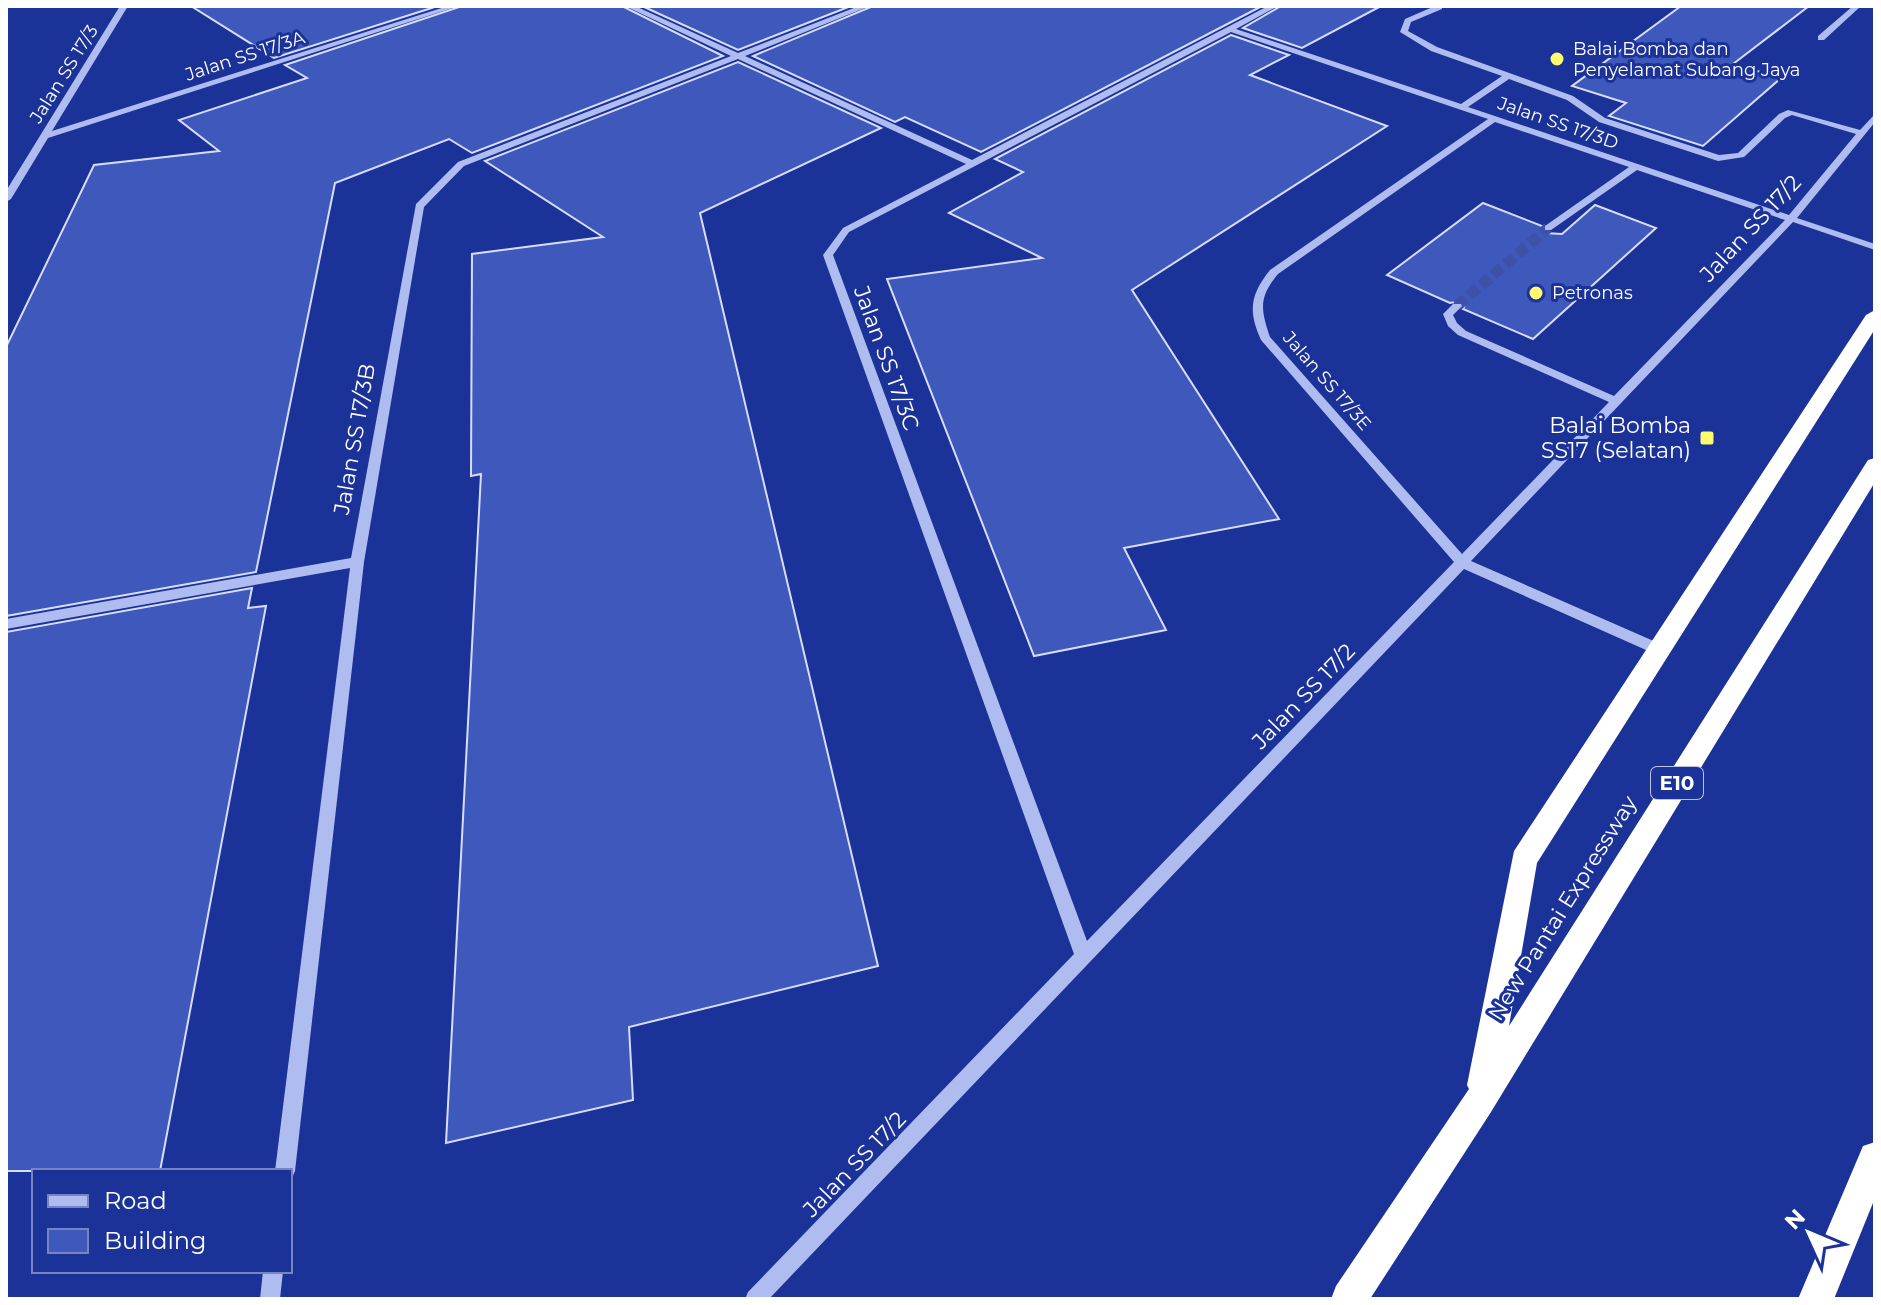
<svg xmlns="http://www.w3.org/2000/svg" width="1881" height="1305" font-family="Montserrat,sans-serif">
	<rect width="100%" height="100%" fill="#1b3298"/>
	<path fill="#3f58bc" stroke="#d6ddfb" stroke-width="2" d="M191,6H438L274,58Z
		M462,6H622L723,56L472,153L449,139L335,183L256,572L6,616V347L94,165L219,151L179,120L307,78L285,65Z
		M642,6H851L738,50Z
		M873,6H1262L981,152L905,117L895,122L753,56Z
		M1281,6H1381L1302,48L1243,28Z
		M1681,6H1809L1733,64L1781,78L1703,146L1609,116L1626,103L1572,86Z
		M1231,35L1289,55L1250,75L1387,126L1132,290L1279,519L1124,548L1166,630L1034,656L887,279L1042,258L949,213L1023,172L995,159Z
		M738,62L881,128L700,213L878,966L629,1027L633,1100L446,1143L481,474L471,476L472,254L603,237L485,161Z
		M1483,203L1542,226L1545,233L1562,234L1595,205L1656,228L1533,339L1463,309L1465,305L1461,301L1450,303L1387,275Z
		M252,588L248,608L266,606L160,1171H6V632Z"/>
	<g fill="none" stroke-linecap="round" stroke-linejoin="round">
		<path stroke="#3d51a7" stroke-width="11" stroke-dasharray="11 5" stroke-linecap="butt" d="M1457,306L1548,228"/>
		<path fill="#afbcf0" fill-rule="evenodd" d="M120,6H128L52,131L448,6H459L48,138L11,199L6,202V191Z
			M625,6H635L738,53L859,6H870L745,56L972,160L1268,6H1278L1236,29L1461,104L1502,76L1431,51L1400,32L1405,19L1435,6H1442V9L1411,22L1408,31L1437,47L1573,96L1605,118L1719,155L1738,153L1779,114L1788,110L1860,130L1875,114V122L1797,218L1875,244V250L1793,222L1471,561L1665,646L1667,650L1665,654H1655L1464,569L769,1299H745L748,1292L1074,954L823,255L843,228L966,164L738,59L464,166L424,207L364,562L295,1171L292,1178L290,1179V1171H275L350,568L6,629V619L351,558L416,204L458,162L731,56ZM1231,32L1488,119L1270,270C1250,295 1248,311 1261,340L1454,562L1087,941L833,255L849,232ZM1509,79L1567,100L1599,122L1718,161L1744,157L1785,118L1792,115L1856,134L1789,215L1468,107ZM1495,122L1629,167L1545,226V230H1551L1637,170L1785,220L1614,396L1466,331L1457,323L1453,315L1462,306L1461,304H1453L1443,314L1448,326L1458,335L1609,402L1462,554L1270,337C1261,310 1258,298 1278,274Z
			M1853,6H1861L1824,40H1818V36Z
			M263,1271H283L280,1299H260Z"/>
		<path fill="#fff" fill-rule="evenodd" d="M1875,310V329L1537,863L1509,1026L1868,460L1875,458V482L1491,1112L1370,1299H1331L1336,1286L1469,1089L1467,1085L1514,851L1866,315Z
			M1875,1142V1198L1834,1299H1798L1863,1146Z"/>
	</g>
	<g fill="#fffa6e" stroke="#1b3298" stroke-width="3">
		<circle cx="1557" cy="59" r="8"/>
		<circle cx="1536" cy="293" r="8"/>
		<rect x="1699" y="430" width="16" height="16" rx="4"/>
	</g>
	<g text-anchor="middle" stroke-width="6" stroke-linejoin="round" paint-order="stroke">
		<g font-size="18" fill="#fff" stroke="#1b3298" text-anchor="start">
			<text x="1573" y="55">Balai Bomba dan<tspan x="1573" dy="21">Penyelamat Subang Jaya</tspan></text>
			<text x="1552" y="299">Petronas</text>
		</g>
		<g font-size="18" fill="#fff" stroke="#1b3298">
			<text transform="translate(245 56) rotate(-18)" y="6">Jalan SS 17/3A</text>
			<text transform="translate(64 74) rotate(-58)" y="6">Jalan SS 17/3</text>
			<text transform="translate(1558 123) rotate(19)" y="6">Jalan SS 17/3D</text>
			<text transform="translate(1327 381) rotate(49)" y="6">Jalan SS 17/3E</text>
		</g>
		<rect fill="#1b3298" stroke="#bbc2e0" stroke-width="2" x="1651" y="767" width="52" height="32" rx="6"/>
		<g font-size="20" font-weight="bold" fill="#fff">
			<text x="1677" y="790">E10</text>
		</g>
		<g font-size="22" fill="#fff" stroke="#1b3298">
			<text transform="translate(1750 228) rotate(-47)" y="8">Jalan SS 17/2</text>
			<text transform="translate(887 358) rotate(70)" y="8">Jalan SS 17/3C</text>
			<text transform="translate(354 439) rotate(-80)" y="8">Jalan SS 17/3B</text>
			<text transform="translate(1303 696) rotate(-46)" y="8">Jalan SS 17/2</text>
			<text transform="translate(1562 908) rotate(-58)" y="8">New Pantai Expressway</text>
			<text transform="translate(854 1164) rotate(-46)" y="8">Jalan SS 17/2</text>
		</g>
		<g font-size="22" fill="#fff" stroke="#1b3298" text-anchor="end">
			<text x="1691" y="433">Balai Bomba<tspan x="1691" dy="25">SS17 (Selatan)</tspan></text>
		</g>
	</g>
	<rect width="1881" height="1305" fill="none" stroke="#ffffff" stroke-width="16"/>
	<rect x="32" y="1169" width="260" height="104" fill="#1b3298" stroke="#7684c1" stroke-width="2"/>
	<rect x="48" y="1195" width="40" height="12" fill="#afbcf0" stroke="#7684c1" stroke-width="2"/>
	<text x="104" y="1209" font-size="24" fill="#ffffff">Road</text>
	<rect x="48" y="1229" width="40" height="24" fill="#3f58bc" stroke="#7684c1" stroke-width="2"/>
	<text x="104" y="1249" font-size="24" fill="#ffffff">Building</text>
	<g transform="translate(1809 1233) rotate(314)" stroke="#1b3298" stroke-width="6" paint-order="stroke">
	<path d="M0-6L14 30L0 20L-14 30Z" fill="#ffffff"/>
	<text y="-12" font-size="22" font-weight="bold" text-anchor="middle" fill="#ffffff">N</text>
	</g>
</svg>
